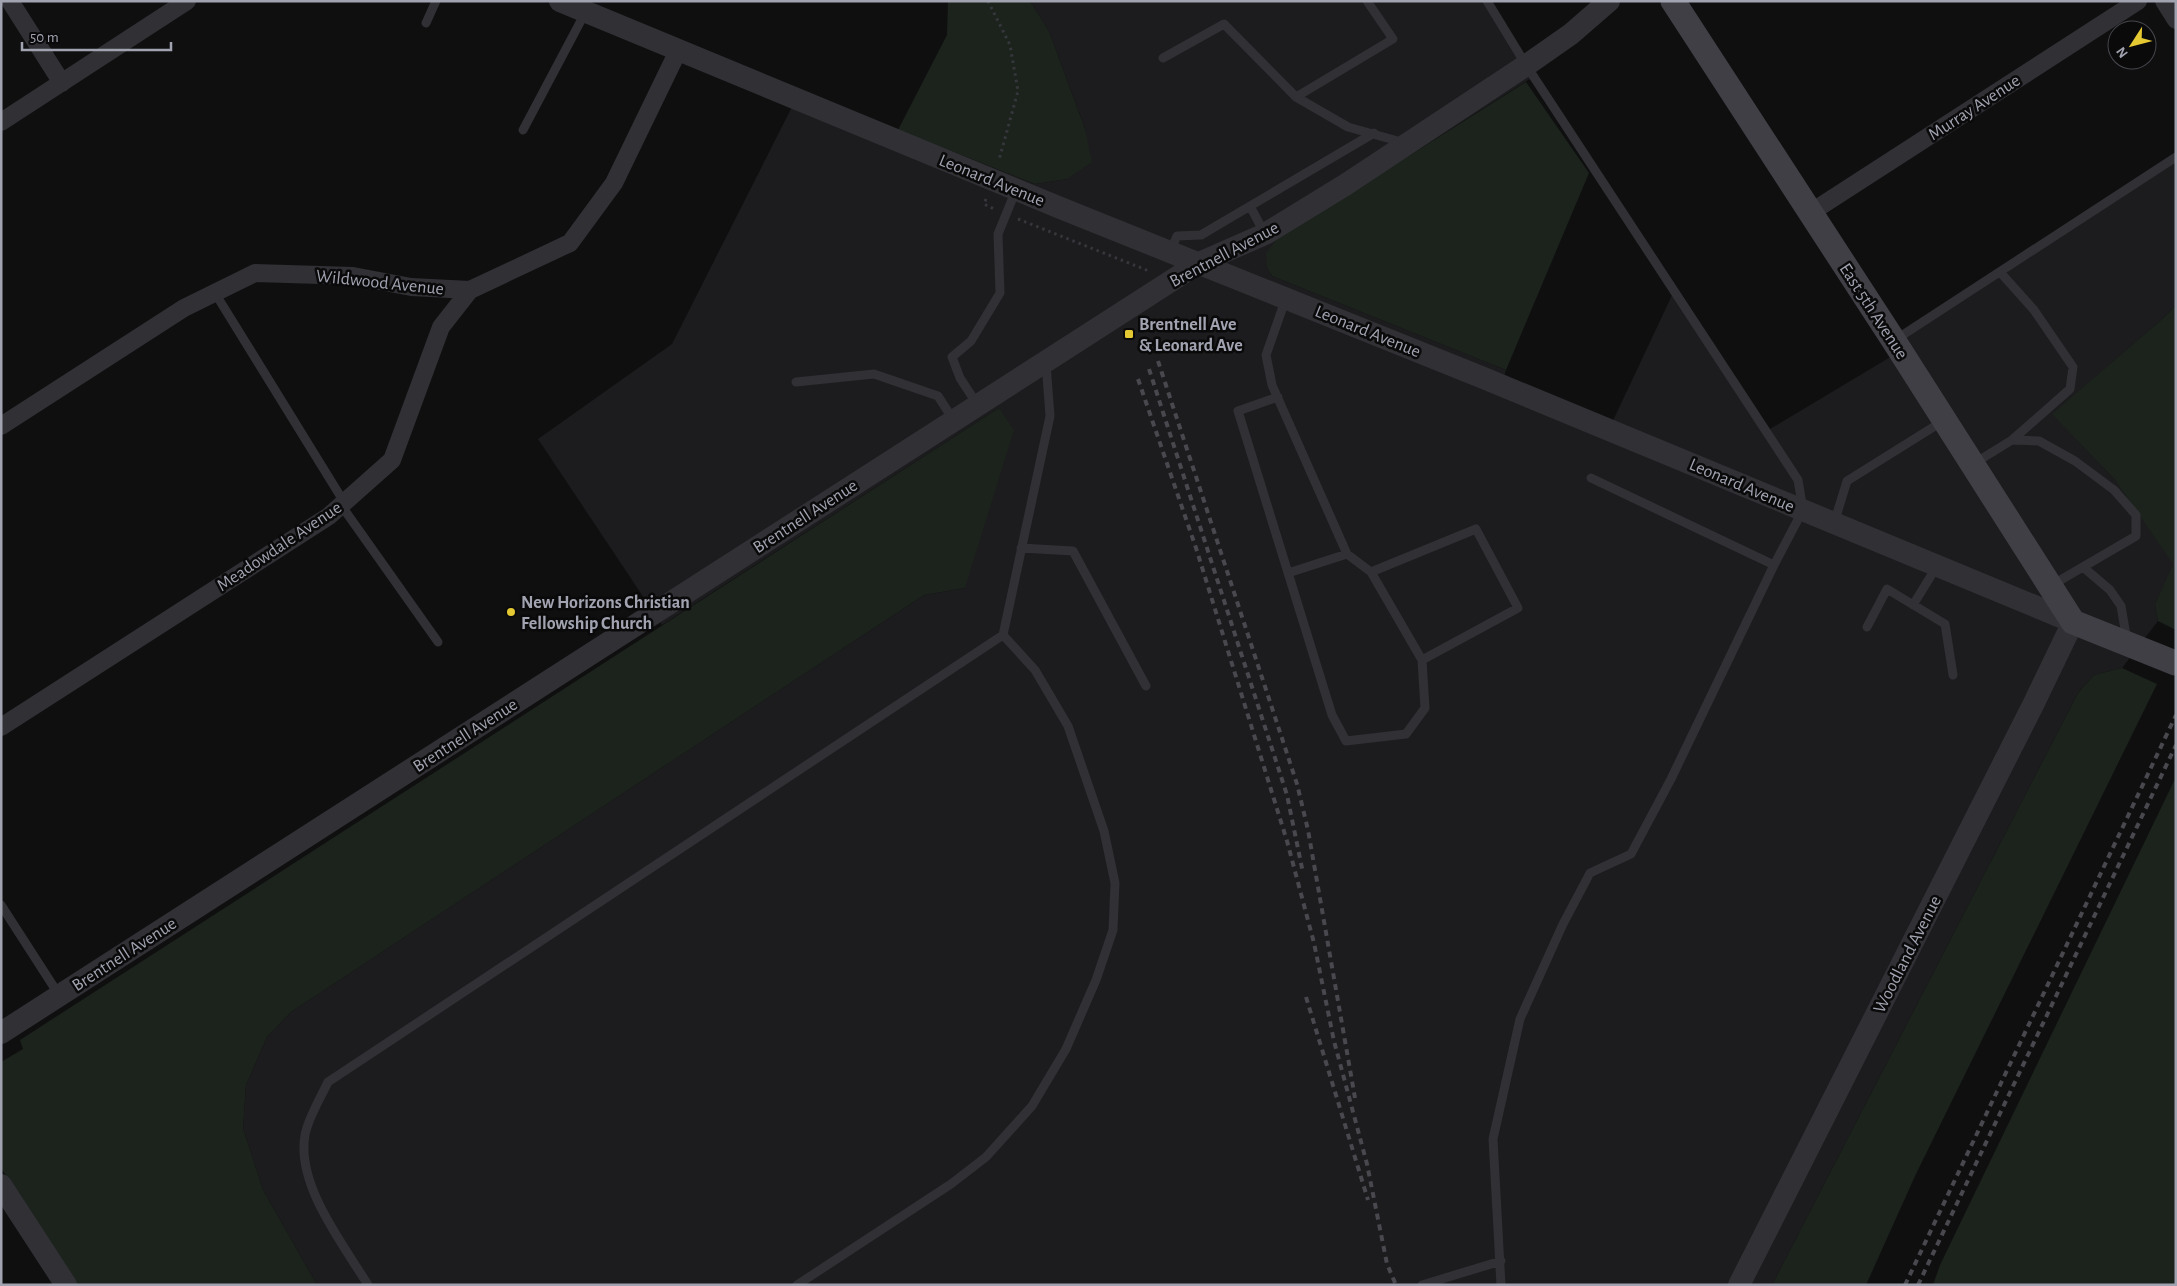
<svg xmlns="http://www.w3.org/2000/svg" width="2177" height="1286" font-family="'Alegreya Sans',sans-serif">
	<rect width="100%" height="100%" fill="#0f0f10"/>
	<path fill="#1c1b1d" d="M1030,1H1485L1533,77L1277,239L1267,268L1272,276L1506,370L1501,385L1609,429L1674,291L1765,432L1897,353L1908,329L2176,158V305L2161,320L2053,414L2115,480L2174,564L2155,604L2158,621L2122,668L2094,675L2078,693L1772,1285H317L263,1190L243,1128L246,1085L267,1037L291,1012L924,595L965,588L999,408L662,625L538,439L672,344L800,91L1035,184L1067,179L1085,129L1049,31Z"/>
	<path fill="#1c231d" d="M948,1H1030L1049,31L1085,129L1092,162L1067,179L1035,184L898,130L947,35Z
		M1526,82L1589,173L1506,370L1272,276L1267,268L1266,253L1277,239Z
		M2176,305V630L2158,621L2155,604L2173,564L2115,480L2052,414L2161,320Z
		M999,408L1014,430L965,588L924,595L291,1012L267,1037L246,1085L243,1128L263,1190L317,1285H76L1,1168V1062L23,1049L20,1040Z
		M2122,668L2157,684L1915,1176L1866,1285H1772L2078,693L2094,675Z
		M2176,777V1285H1933L1940,1265Z"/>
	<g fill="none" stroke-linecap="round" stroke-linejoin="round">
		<path stroke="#36373c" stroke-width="3" stroke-dasharray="2.5 4" stroke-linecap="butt" d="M988,1L1010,45L1018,91L999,160
			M986,199L984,204L994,209
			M1018,219L1149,271"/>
		<path stroke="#303035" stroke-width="9" d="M1487,1L1526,65L1798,480L1803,510L1774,565L1671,779L1631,854L1590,873L1563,924L1520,1019L1493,1139L1501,1285
			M426,23L436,1
			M1163,58L1224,24L1296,97L1348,127L1405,143
			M1296,97L1393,39L1367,1
			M523,130L585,13
			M1250,206L1265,234
			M1170,252L1177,236L1201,235L1374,133
			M2000,272L2034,310L2073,367L2070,389L2012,440
			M215,293L344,502
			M1286,298L1266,355L1272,385L1347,554L1371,572L1422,660L1518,608L1476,529L1371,572
			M1895,340L2176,157
			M796,382L874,374L938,396L954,421
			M1278,397L1238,411L1332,715L1346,741L1406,734L1425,708L1422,660
			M977,404L960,378L952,357L971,341L1000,293L998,234L1016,190
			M1973,464L2012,440L2039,441L2075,461L2114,490L2136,515V536L2052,585
			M1591,478L1774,565
			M341,505L438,642
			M1834,523L1847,481L1943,421
			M1021,548L1073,551L1146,686
			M2083,567L2110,590L2121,606L2127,641
			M1288,573L1347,554
			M1913,605L1937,566
			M1867,627L1887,589L1945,624L1953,675
			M1,905L59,995
			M368,1285C343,1244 296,1185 305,1135C308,1118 320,1099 328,1082L1003,635L1050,416L1046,364
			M797,1285L951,1184L986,1157L1032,1106L1066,1049L1096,980L1113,930L1115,883L1104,831L1068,726L1035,670L1003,635
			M1422,1285L1501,1261"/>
		<path stroke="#303035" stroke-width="18" d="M10,1L62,83
			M2164,1L2176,20
			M1,122L187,1
			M1810,213L2138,1
			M1,426L184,308L255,273L353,276L411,287L470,290L570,243L614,183L678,51
			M1,727L329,516L392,460L441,327L470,290"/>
		<path stroke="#303035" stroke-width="22" d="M560,1L1063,209L1486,379L2073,622L2033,705L1739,1285
			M1,1033L1199,263L1265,234L1345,185L1531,62L1571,34L1609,1
			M1,1185L66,1285"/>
		<path stroke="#3f3f45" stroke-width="25" d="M1673,1L1894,341L2073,622L2175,663"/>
		<path stroke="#48484e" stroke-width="4" stroke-dasharray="6 5" stroke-linecap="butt" d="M1158,361L1297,784L1308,830L1355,1098
			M1149,369L1287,795L1303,873
			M1138,379L1196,548L1287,841L1314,943L1334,1041L1367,1164L1387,1264L1396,1285
			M1306,997L1368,1200
			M1905,1285L2176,715
			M1918,1285L2176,745"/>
	</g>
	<g fill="#e5c932" stroke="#0a0a0b" stroke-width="2">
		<rect x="1124" y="329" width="10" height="10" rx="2.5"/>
		<circle cx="511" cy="612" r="5"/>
	</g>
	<g text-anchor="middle" stroke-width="5" stroke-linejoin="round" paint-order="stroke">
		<g font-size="18" fill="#a1a3b0" stroke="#0a0a0b">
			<text transform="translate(1974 107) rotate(-33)" y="6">Murray Avenue</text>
			<text transform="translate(992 180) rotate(22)" y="6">Leonard Avenue</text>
			<text transform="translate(1224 254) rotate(-28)" y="6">Brentnell Avenue</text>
			<text transform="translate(380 282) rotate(6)" y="6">Wildwood Avenue</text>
			<text transform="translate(1874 311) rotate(57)" y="6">East 5th Avenue</text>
			<text transform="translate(1368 331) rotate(22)" y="6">Leonard Avenue</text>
			<text transform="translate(1742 485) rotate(23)" y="6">Leonard Avenue</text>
			<text transform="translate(805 516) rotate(-33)" y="6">Brentnell Avenue</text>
			<text transform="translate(279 546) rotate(-34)" y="6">Meadowdale Avenue</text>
			<text transform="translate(465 735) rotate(-33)" y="6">Brentnell Avenue</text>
			<text transform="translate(124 954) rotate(-33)" y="6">Brentnell Avenue</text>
			<text transform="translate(1907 954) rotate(-63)" y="6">Woodland Avenue</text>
		</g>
		<g font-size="18" font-weight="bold" fill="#a1a3b0" stroke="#0a0a0b" text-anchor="start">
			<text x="1139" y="330">Brentnell Ave<tspan x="1139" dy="21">&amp; Leonard Ave</tspan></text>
			<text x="521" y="608">New Horizons Christian<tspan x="521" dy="21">Fellowship Church</tspan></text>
		</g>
	</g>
	<rect width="2177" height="1286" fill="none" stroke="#a1a3b0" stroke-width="5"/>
	<g transform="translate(2132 45) rotate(234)"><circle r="24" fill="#0a0a0b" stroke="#46474d"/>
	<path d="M0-4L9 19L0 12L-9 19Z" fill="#e5c932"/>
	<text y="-8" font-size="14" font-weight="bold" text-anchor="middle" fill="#a1a3b0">N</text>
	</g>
	<path d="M22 42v8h149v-8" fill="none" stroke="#a1a3b0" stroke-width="2.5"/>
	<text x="30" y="42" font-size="15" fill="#a1a3b0" stroke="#0a0a0b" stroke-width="4" paint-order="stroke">50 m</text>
</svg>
